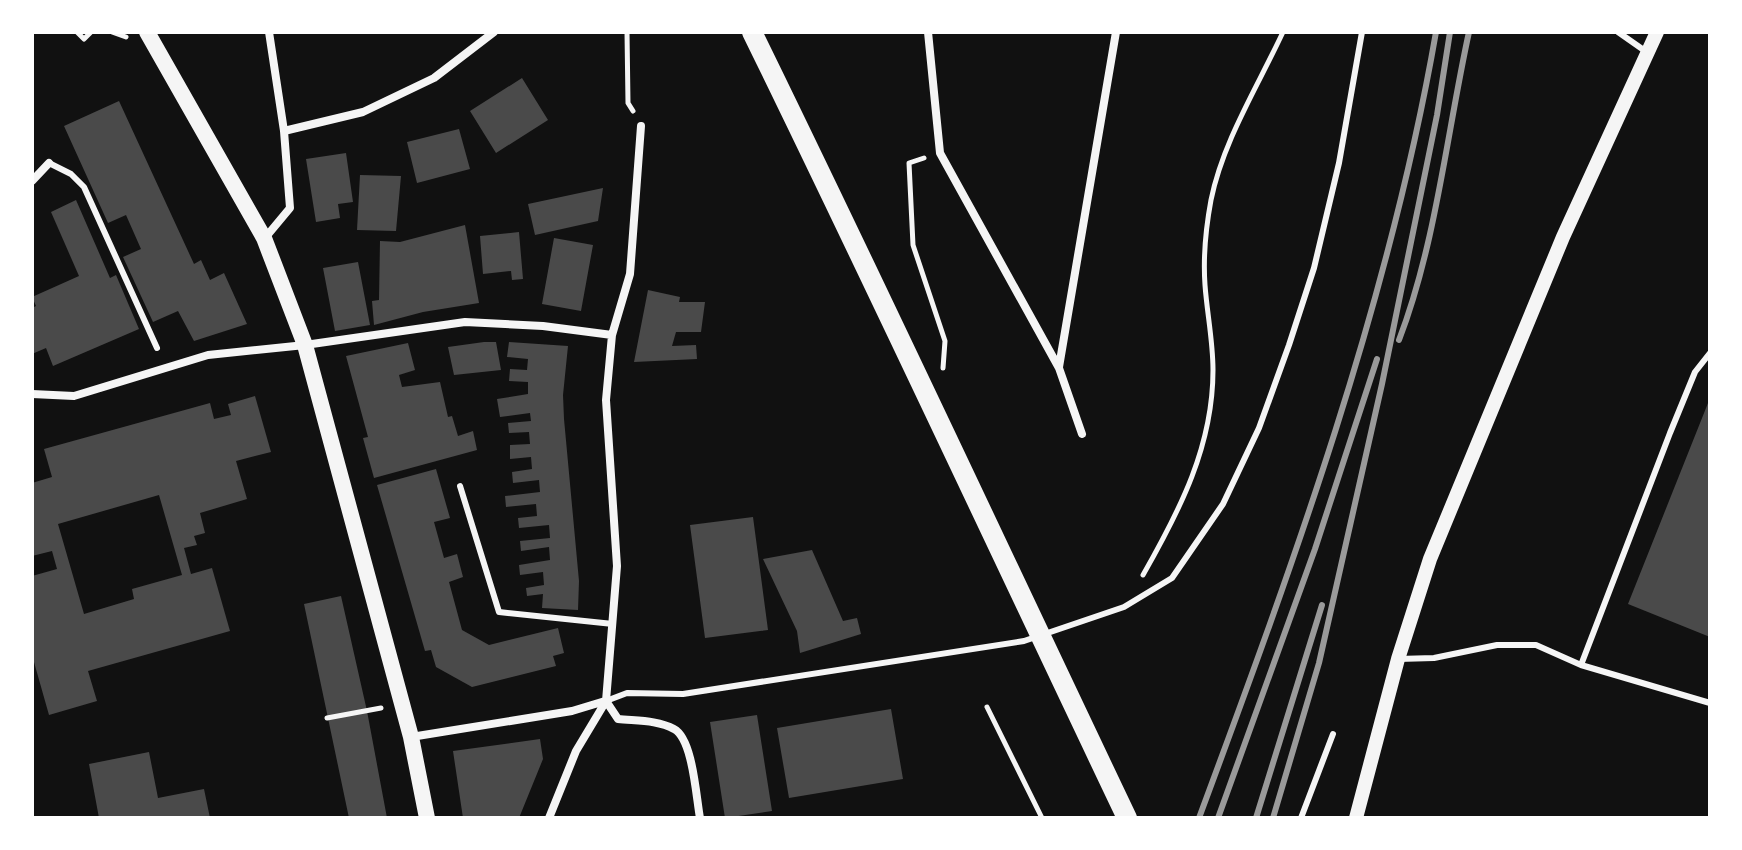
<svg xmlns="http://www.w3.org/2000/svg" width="1742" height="850" font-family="'IBM Plex Sans',sans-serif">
	<rect width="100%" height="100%" fill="#111"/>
	<path fill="#4a4a4a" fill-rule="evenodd" d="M522,78L548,120L496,153L470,111Z
		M119,101L194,264L201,260L210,280L224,273L247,324L194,341L178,311L153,322L123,257L141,249L126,215L108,223L64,126Z
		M459,129L470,169L417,183L407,142Z
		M346,153L353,202L338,204L340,218L316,222L306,159Z
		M360,175L401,176L396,231L357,230Z
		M603,188L598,221L535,235L528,204Z
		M76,200L110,278L116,275L139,329L53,366L46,348L32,354V308L36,306L32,297L79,276L51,212Z
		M465,225L479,303L423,312L374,325L372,301L379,300L380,241L400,242Z
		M519,232L523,279L512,280L511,271L483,274L480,236Z
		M554,238L593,245L581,311L542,304Z
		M358,262L370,325L335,331L323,268Z
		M648,290L680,297L679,302H705L701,332H676L672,346L696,345L697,359L634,362Z
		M484,342H496L501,370L454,375L448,347Z
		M509,342L568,346L563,395L564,419L579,581L578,610L542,608L543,594L527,596L526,588L544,585L543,572L520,575L519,565L550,560L549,547L521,551L520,541L550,538L549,525L519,528L518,518L537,516L536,504L506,507L505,496L540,492L539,480L513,483L512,472L532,469L531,457L510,459V445L530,444L529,432L509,433L508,423L531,421L530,413L500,417L497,399L528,394V382L509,381L510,369L527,370L528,359L507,357Z
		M408,343L415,370L399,375L402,387L440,382L448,417L452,416L458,436L473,431L477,450L374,478L363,438L368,437L346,356Z
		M255,396L271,452L236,461L247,499L200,513L205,533L194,536L197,545L184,548L191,574L212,568L230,631L88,671L97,701L49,715L32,655V576L57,569L52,551L32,556V483L52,477L44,449L210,403L214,419L231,415L228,404ZM159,495L182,575L132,589L134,599L84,614L58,524Z
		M1710,398V637L1628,604Z
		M436,469L450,518L434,522L444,558L457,554L463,577L449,582L462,630L489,645L558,628L564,653L553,656L556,666L472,687L436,667L431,650L425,651L377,485Z
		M753,517L768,630L705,638L690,525Z
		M812,550L843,621L857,618L861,634L800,653L797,631L763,559Z
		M341,596L367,711L387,818H349L304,604Z
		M891,709L903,779L789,798L777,728Z
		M757,715L772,811L725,818L710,722Z
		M540,739L543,759L519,818H463L453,751Z
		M149,752L158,798L204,789L210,818H99L89,764Z"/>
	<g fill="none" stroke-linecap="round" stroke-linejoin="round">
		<path stroke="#f5f5f5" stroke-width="5" d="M77,32L84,39L91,32
			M112,32L126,37
			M627,32L628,103L633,111
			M924,158L909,163L913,245L945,341L943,368
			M1143,575C1180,510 1213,446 1213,370C1213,341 1207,313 1205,285C1203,257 1206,227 1211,200C1223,141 1258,86 1283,32
			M987,707L1042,818
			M327,718L381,708"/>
		<path stroke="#f5f5f5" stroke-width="6" d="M1618,32L1648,53
			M49,163L71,174L84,187L157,348
			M460,486L499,612L613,624
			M1398,659L1434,658L1497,645H1536L1581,665L1710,703
			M1581,665L1670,433L1695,372L1710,353
			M606,701L627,693L683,694L1024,641L1124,607L1172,578L1223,504L1259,428L1289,345L1314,268L1339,163L1362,32
			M1301,818L1333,734"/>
		<path stroke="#f5f5f5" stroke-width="8" d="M928,32L940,153L1059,368L1082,434
			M284,131L363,112L434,78L494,32
			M32,181L49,163
			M265,238L290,208L284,131L269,32
			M1059,367L1116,32
			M32,394L74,396L208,355L305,345L465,322L543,326L612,335
			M606,701L618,719C636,721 658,720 674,729C693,739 696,797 700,818
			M411,737L572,711L605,701
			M549,818L576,751L606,701L617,566L606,400L612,335L630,274L641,126"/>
		<path stroke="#f5f5f5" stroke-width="14" d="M1356,818L1398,659L1430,559L1563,237L1657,32"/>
		<path stroke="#f5f5f5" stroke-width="16" d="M147,32L264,238L305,345L411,737L427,818"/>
		<path stroke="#f5f5f5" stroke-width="20" d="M752,32C880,293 1002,556 1127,818"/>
		<path stroke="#9a9a9a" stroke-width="6" d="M1399,340C1436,244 1447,132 1469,32
			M1199,818C1294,562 1389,302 1436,32
			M1218,818L1315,549L1377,359
			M1256,818L1322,605
			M1273,818L1319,663L1382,384L1437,115L1450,32"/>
	</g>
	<rect width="1742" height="850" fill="none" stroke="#ffffff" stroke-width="68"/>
</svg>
